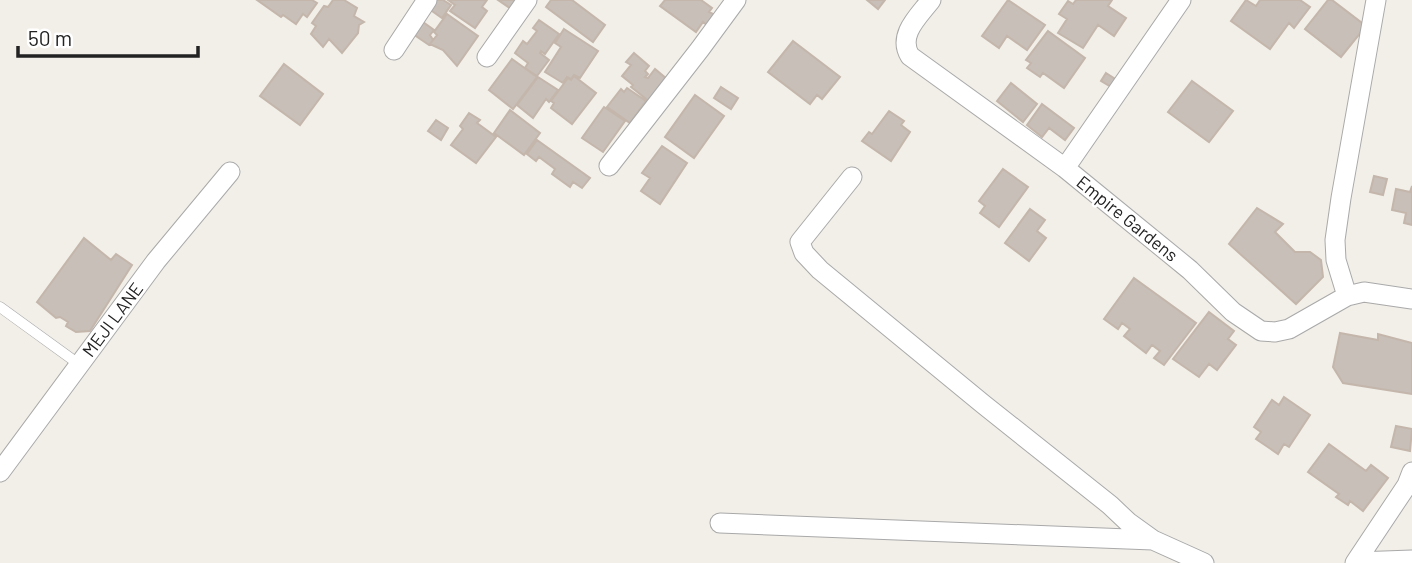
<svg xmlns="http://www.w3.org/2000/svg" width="1412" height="563" font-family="Barlow,sans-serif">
	<rect width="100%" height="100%" fill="#f2efe9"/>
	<path fill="#c7bfb8" stroke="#c4b6ab" stroke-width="2" d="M257,0H312L317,3L307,17L303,14L296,24L283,15L281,17Z
		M333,0H344L357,8L354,16L364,22L359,25L358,33L342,53L329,39L323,47L311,34L316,26L312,23L324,6L328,7Z
		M429,0H443L451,5L442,18L425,6Z
		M448,0H487L482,7L487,11L475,28L450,11L455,5Z
		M498,0H522L514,11Z
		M551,0H572L605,25L593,42L546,7Z
		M665,0H701L712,8L709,12L715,15L707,25L703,22L696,32L660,6Z
		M867,0H885L878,9Z
		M1008,0L1045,25L1027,50L1007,36L999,48L982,36Z
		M1076,0H1112L1108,6L1126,18L1114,36L1098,25L1083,48L1058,33L1067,19L1059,14L1068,1L1073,4Z
		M1246,0L1256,6L1260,0H1300L1310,7L1294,28L1289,23L1270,49L1231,21Z
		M1328,0H1332L1366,26L1341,57L1305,29Z
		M447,14L478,36L457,66L443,50L430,44L437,35L434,32Z
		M539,20L559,34L545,54L541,51L540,53L549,60L537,76L525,68L528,63L515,53L523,41L527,44L537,31L533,28Z
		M423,22L434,30L430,35L433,40L429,45L413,34Z
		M564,29L598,51L580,78L574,75L571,79L567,77L563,83L545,72L561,47L555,43Z
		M1048,31L1085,58L1064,88L1043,73L1040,77L1027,68L1031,63L1026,60Z
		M793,41L840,77L822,99L817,95L810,104L768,72Z
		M634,53L649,66L645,71L648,74L645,77L648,78L655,69L668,80L650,102L631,87L633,85L622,76L631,65L626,62Z
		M512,59L537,77L513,109L489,90Z
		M284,64L323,94L300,125L260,96Z
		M1106,73L1117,80L1113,88L1101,81Z
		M574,76L596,93L572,124L551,108L554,103L551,101L568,78L571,80Z
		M538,77L558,90L549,102L546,99L533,118L517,105Z
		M1192,81L1233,111L1209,142L1168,112Z
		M1011,83L1037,104L1023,122L997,101Z
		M721,87L738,98L731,109L714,98Z
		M627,88L646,101L630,123L607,107L621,89L624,92Z
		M695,95L724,116L694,158L665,137Z
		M1042,104L1074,128L1065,140L1049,128L1042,137L1027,125Z
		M604,107L625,121L603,152L582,138Z
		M510,110L540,133L524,155L494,133Z
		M889,111L904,121L901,125L910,132L891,161L862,141L869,132L872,134Z
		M469,113L480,120L477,123L496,137L476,163L451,145L463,129L460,126Z
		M436,120L448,128L441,140L428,131Z
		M537,140L590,178L582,188L573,182L570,187L552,174L555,169L539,157L536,161L527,154Z
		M662,146L687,163L660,204L641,191L650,178L642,173Z
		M1003,169L1028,187L999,227L980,213L985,206L979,201Z
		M1374,176L1387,179L1383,195L1370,192Z
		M1412,186V225L1404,223L1406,213L1392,210L1396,189L1410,192Z
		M1257,208L1283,224L1275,232L1295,252H1310L1321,260L1323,277L1296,304L1229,244Z
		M1030,209L1045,220L1037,231L1046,238L1029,261L1005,243Z
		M84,238L111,260L116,254L132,265L90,331L76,332L66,326L68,322L60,317L56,318L37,302Z
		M1134,278L1196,323L1164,365L1154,358L1160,351L1152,345L1146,353L1124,336L1130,329L1122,323L1118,329L1104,319Z
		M1209,312L1234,331L1228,339L1236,345L1217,370L1209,364L1199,377L1173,359Z
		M1340,333L1378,340V334L1412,343V394L1343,383L1333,367Z
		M1284,397L1310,415L1289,447L1284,444L1278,454L1256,439L1261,432L1254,427L1272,400L1279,405Z
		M1396,426L1412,429L1410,451L1391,447Z
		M1329,444L1366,471L1371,465L1388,478L1363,511L1350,501L1348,505L1336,497L1339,494L1308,472Z"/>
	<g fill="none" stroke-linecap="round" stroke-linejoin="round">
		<defs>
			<path id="lane" d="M0,307L80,365"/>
			<path id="street" d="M931,0C919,16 897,35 910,56L1065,168L1190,270L1233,312L1261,331L1275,332L1289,329L1347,296L1364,292L1412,299
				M394,50L427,0
				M487,57L527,0
				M609,166L700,49L736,0
				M1065,168L1181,0
				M852,177L800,242L804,253L820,270L983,404L1110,505L1128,522L1153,540L1204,563
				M1347,296L1336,260L1335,240L1341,198L1376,0
				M0,472L156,261L230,172
				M720,523L1153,540
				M1356,562L1412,560
				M1355,563L1407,485L1412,472"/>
		</defs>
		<use href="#lane" stroke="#a9a9a9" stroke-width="11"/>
		<use href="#street" stroke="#a9a9a9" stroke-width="21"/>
		<use href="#lane" stroke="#fff" stroke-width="10"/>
		<use href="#street" stroke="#fff" stroke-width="19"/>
	</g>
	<g text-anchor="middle" stroke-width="5" stroke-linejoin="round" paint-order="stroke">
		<g font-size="18" fill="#222" stroke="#fff">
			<text transform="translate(1127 219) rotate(39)" y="6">Empire Gardens</text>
			<text transform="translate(113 320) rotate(-53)" y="6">MEJI LANE</text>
		</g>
	</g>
	<path d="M18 46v10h180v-10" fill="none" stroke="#222222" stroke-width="3.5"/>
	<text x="28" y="46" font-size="21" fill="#222222" stroke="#ffffff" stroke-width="5" paint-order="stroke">50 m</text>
</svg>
